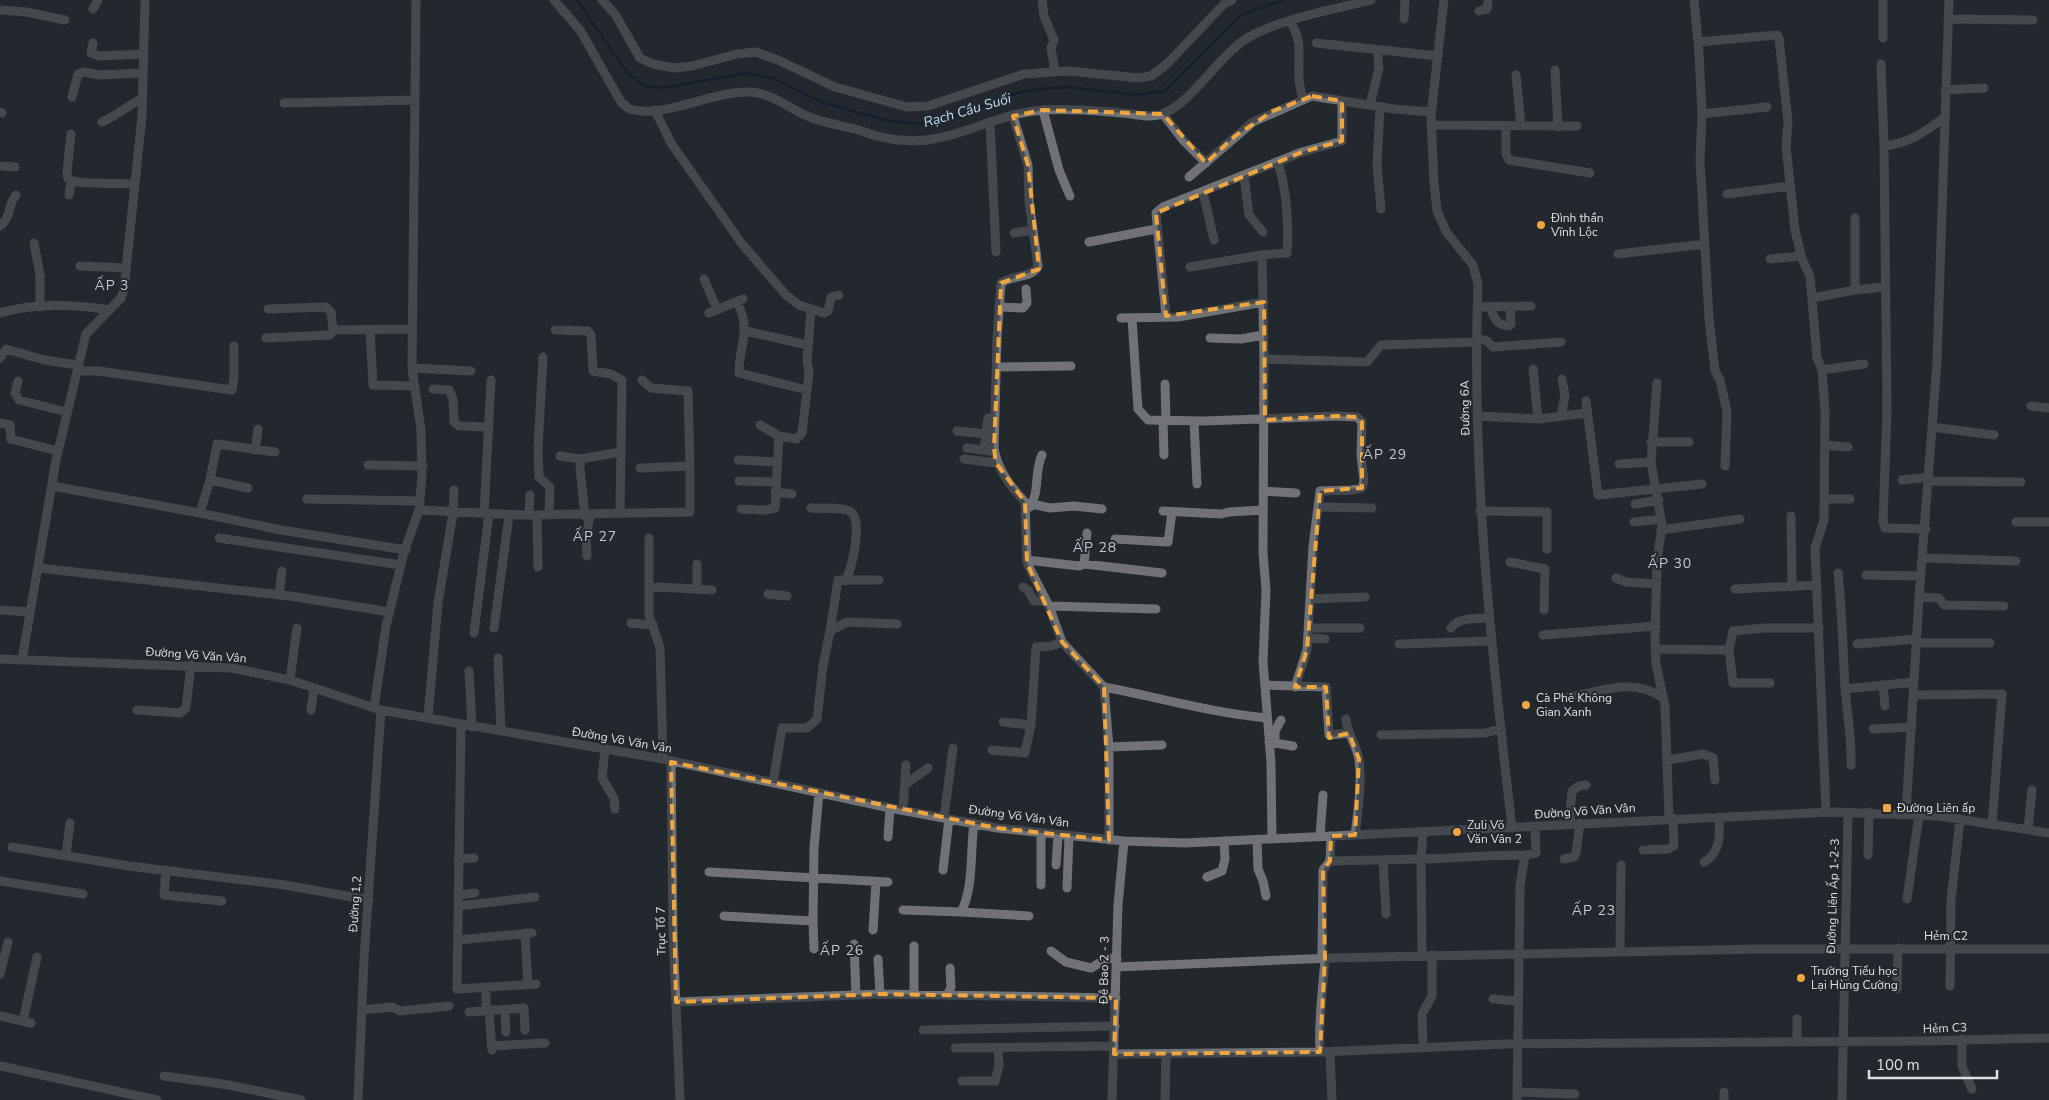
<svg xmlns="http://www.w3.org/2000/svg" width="2049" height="1100" font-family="'Nunito Sans',sans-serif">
	<rect width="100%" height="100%" fill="#23282d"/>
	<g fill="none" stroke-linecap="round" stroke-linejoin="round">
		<path stroke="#001532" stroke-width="2.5" d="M577,0L628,74L645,86L664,88L746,73L775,79L824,103L889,121L921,124L953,117L1020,92L1038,89L1067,87L1138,95L1165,91L1243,14L1284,0"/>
		<path stroke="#707275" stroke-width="9" d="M554,0L580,30L621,102L629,109C664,119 710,92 746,92C769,91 785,106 805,115C819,122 835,124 851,128C861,130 871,135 881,137C946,153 984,114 1044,110C1070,108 1097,111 1124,113C1134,114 1149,118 1159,115C1190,107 1218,55 1249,37C1283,18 1333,10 1371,0
			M602,0L615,14L640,58L653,64L674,68L692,66L737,54L756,52L778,60L835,87L907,107L928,106L1024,74L1068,71L1139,78L1151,76L1166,65L1224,4L1232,0
			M1042,0L1044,16L1054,40L1051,48L1055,71
			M1444,0L1431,115L1434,183L1437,211L1447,233L1473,265L1478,284C1471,466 1491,647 1512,828
			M1694,0L1699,53L1702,114
			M93,9L98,0
			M0,10L26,12L65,20
			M1479,11L1487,9L1488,0
			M1404,19L1405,0
			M1948,19L2033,20
			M1290,22C1303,40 1298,56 1299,76C1299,83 1301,92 1303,99
			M1883,38V0
			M1698,42L1777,35L1779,38L1788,122L1786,146L1795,230L1802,259L1810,276L1817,358L1822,370L1825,410L1824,520L1815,548L1826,812
			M93,43L91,53L99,56L143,54
			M1316,43L1438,56
			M1881,64L1884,146C1908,144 1926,131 1945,117
			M1555,70L1558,127
			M1516,75L1521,126
			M1945,90L1984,88
			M72,97L78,74L84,72L99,75L142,73
			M284,103L415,100
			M1370,105L1379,68L1377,50
			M1380,107L1377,165L1381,209
			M655,110L671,143L742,244L786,295L799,305L824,313L828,311L831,297L839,295
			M1043,110L1059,170L1070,196
			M0,112L2,113
			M1163,114L1183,140L1206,163
			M1013,116L1028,165L1029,201L1038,266C1033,278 1012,275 1001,283L997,339L994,448C997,469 1010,486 1025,502L1027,563L1049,606L1062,642L1104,687L1109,747V840
			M102,122C113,118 136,100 142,99
			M990,123L996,252
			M1431,125L1577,126
			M1506,126V154L1509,160L1590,173
			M71,134L67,172L68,179C77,185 120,183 133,184
			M1884,146L1887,411L1883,522L1885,528L1926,529
			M0,166L15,167
			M1244,176L1249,215L1263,232
			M1189,177L1253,122L1312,96L1394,109L1432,112
			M1203,192L1214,240
			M1727,194L1790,186
			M69,195L71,181
			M0,226C13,215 7,205 16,195
			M1014,233L1032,230
			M1089,242L1156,229
			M34,243L40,275V307
			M1618,254L1705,244
			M1770,259L1801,256
			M80,266L126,268
			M1190,267L1262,255
			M704,279L717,309
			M1855,290L1884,287
			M1812,298L1855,290V218
			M737,302C752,331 739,344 739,373L807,390
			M999,307L1023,308L1027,303L1026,289
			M1477,307L1531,306
			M1490,307C1494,318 1496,325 1509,326L1511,324L1510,307
			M0,313C33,303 76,304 109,310
			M709,313L743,299
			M1166,316L1156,213L1163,207L1302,152L1342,141V101
			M1121,318L1178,317L1264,302
			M1132,319L1138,409L1148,420L1204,421L1337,416L1357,417L1362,422L1361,455L1364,481L1362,488L1352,490L1320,491L1313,546L1307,650L1295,687
			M333,330L412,329
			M370,330L373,385L415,386
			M555,330L588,331L591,335L593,371L611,374L622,380L620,513
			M746,331L808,345
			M266,338L330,335L333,330L331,312L326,307L268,309
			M1210,338L1241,339L1263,335
			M1477,338L1487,341L1493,347L1561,342
			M543,357L538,448L539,477L550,487L549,515
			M0,358L6,349L44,360L78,365
			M1264,359L1367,362L1381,345L1477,342
			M997,367L1071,366
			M412,368L471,371
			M1533,369L1538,419
			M1822,370L1864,364
			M77,371H98L232,390L234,378V346
			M642,380L651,388L688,391L690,466
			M18,381L15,393L19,400L67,412
			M1657,383L1651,462L1662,525L1657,562L1655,638L1656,664L1665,706L1669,818
			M1165,384L1166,422
			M433,389L449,390L453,399L454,422L459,426L489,427
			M1586,401L1598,495L1702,484
			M2031,406L2049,408
			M1477,416L1539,419L1587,413
			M1561,416L1565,396L1562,379
			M1163,422L1164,455
			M1194,422L1197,484
			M0,423L10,425L11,439L58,451
			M760,425L779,436L796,439L802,433L809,373L807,361L811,310
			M1932,427L1994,435
			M957,431L986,434
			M1651,442H1689
			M1825,445L1848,447
			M967,448L990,451
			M255,450L258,429
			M984,450L988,418
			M560,456L581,459L620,452
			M581,459L580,468L585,516
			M964,459L996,463
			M738,460L777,462
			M1619,464L1651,462
			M368,465L423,466
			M1725,466L1727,412L1720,380L1715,371L1709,319L1700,160L1702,114L1767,107
			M210,480L248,488
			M1902,480L1929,477
			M739,481L776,482
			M1929,481L2021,482
			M52,486L200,513L281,530L406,550
			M1263,491L1296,493
			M775,492L792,494
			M307,499L420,501
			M1825,499H1850
			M1032,504L1050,508L1074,506L1102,509
			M1635,504L1659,500
			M1030,507C1040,492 1034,471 1042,455
			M1318,507L1372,508
			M811,508C822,509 842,506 851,512C863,520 852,571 845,581
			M741,509L766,510L775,508L779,436
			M419,510L522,515L690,512V466L640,468
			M1163,511L1221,514L1229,512L1263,510
			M1480,511L1547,512V549
			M200,513L210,480L217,444L275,452
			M484,514L491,380
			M529,515L530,495
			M537,515L538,567
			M1791,516L1792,587
			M1634,522L1661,519
			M2016,522H2049
			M1661,530L1740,519
			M219,538L401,565
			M649,538V616L660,647L663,759
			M1115,539L1168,542L1172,512
			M587,556L586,537L590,516
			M1923,558L2016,561
			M1027,560L1079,566L1084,564L1162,573
			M1510,562L1545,569L1544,610
			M1084,564L1087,533
			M39,568L290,596L390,612
			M1838,573C1842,611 1843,650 1845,688C1847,714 1852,739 1851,765
			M1866,575L1921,576
			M1616,578L1626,582L1657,584
			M1023,587L1028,590L1034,601H1046
			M649,589L659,587L712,590
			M697,589V564
			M1735,589L1817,585
			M768,594L787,596
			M279,595L282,571
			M1919,597L1939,598L1944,605L2004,606
			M1310,599L1365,597
			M1049,606L1156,609
			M0,610L30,612
			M631,623L653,625
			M494,628L509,515
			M1309,628H1360
			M1451,628C1459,617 1476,619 1489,618
			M830,631L838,580H879
			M474,633L489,514
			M1543,635L1656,626
			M1308,638L1325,639
			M1917,643H1990
			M1399,644L1491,641
			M1857,644L1917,639
			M1655,649L1729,650
			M498,658L501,731
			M0,659L232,668L290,680L381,710L663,759L890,808L997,828L1124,841L1185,843L1832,812L1939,816L2049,833
			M22,660L56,460L86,334L121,298L124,289L142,116L145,0
			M469,671L472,727
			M290,680L297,628
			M1770,683H1733L1729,650L1733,631L1765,628H1819
			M1265,685L1326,687L1329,735L1349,733
			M1883,685L1885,706
			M1104,687C1158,697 1211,713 1267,718
			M1845,689L1914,682
			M1914,695L2002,694L1992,825
			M1569,697C1604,691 1632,677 1663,698
			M374,708L386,626L404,552L419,510L422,476L421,430L412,368L416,0
			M137,710L180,713L186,708L191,665
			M311,710L314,688
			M428,717L438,603L453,513L454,490
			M1346,719C1347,734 1357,745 1359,760C1362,784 1358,810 1355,835
			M1003,722L1031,725
			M461,724L457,989L536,984
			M1873,729L1912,727
			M1381,735L1485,733L1500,729
			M1269,742L1293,746
			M1275,742V731L1281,720
			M1109,747L1162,745
			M605,749L602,778L614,798L615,809
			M992,750L1025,753L1031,725L1036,647L1052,646L1062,642
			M1668,760L1703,754L1713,758L1715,780
			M671,762L673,934L680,1100
			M773,783L782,728H807L817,719L823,666L830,631L847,622L897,624
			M906,784L928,768
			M903,810L906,765
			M1906,813L1919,597L1937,362L1949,0
			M944,818L953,748
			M1571,823L1570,814L1572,791L1579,786L1586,785
			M2028,829L2032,790
			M1423,832L1421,859C1456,858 1489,855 1525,855
			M1041,833V885
			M1320,836L1323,795
			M888,837L890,808
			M1272,839L1271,763L1263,661L1266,590L1263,553L1264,359L1262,255L1287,253C1289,222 1287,192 1278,162
			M1257,840L1258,869L1263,881L1266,896
			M12,847L129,866L285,885L369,900
			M1643,850L1668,849L1674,846L1673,818
			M66,855L70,823
			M1868,855L1869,812
			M458,859L474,858
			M1564,859L1574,857L1576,853L1580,823
			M1330,861L1421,859L1422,956
			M1383,861L1386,914
			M1704,862C1721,853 1720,833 1719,817
			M1056,865L1058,835
			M166,870L164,895L222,901
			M943,870L949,819
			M709,872L888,882
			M1207,877L1222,871L1225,859L1224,841
			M0,881L83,894
			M1067,888L1069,836
			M458,895L475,893
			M1907,899L1919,815
			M458,906L535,897
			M903,910L961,912C974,888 970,851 974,823
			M961,912L1029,916
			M724,916L813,921L814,848L819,793
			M813,921L814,949
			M873,930L876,882
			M525,933L528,984
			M458,940L532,933
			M854,944L856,995
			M1051,951L1066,962L1091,968L1108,958L1117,959
			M1620,952L1621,865
			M1322,958L1323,870L1330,861L1331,836
			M878,959L880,994
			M1117,967L1331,958L1758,949H2049
			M0,974L8,942
			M1950,986L1951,900L1960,819
			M486,989V1011
			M1897,989L1898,948
			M914,995V946
			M947,996L951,987L950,968
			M1493,999L1518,1001
			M676,1002L880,994L1116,998
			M362,1010L392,1007L400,1011L449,1006
			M505,1010L506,1032
			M489,1011L492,1050
			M469,1012L524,1008L525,1030
			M0,1016L31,1023
			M1797,1019V1041
			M23,1021L37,957
			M923,1030L1115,1026
			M1962,1039V1066L1972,1089
			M491,1046L545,1043
			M955,1048L1114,1046
			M1423,1048L1422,1014L1432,996V955
			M1320,1052C1318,1020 1323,990 1325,958
			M1330,1052L1332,1100
			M1114,1054L1320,1052L1506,1044L1924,1041L2049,1038
			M0,1066L157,1100
			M164,1076L229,1085L301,1100
			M962,1081H995L999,1066L998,1048
			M1517,1092L1575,1094
			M1724,1092V1100
			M358,1100L364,959L381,710
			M1112,1100L1118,905L1124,841
			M1165,1100L1166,1054
			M1517,1100L1520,886L1525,855L1536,853L1535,827
			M1842,1100L1848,812"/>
	</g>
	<path d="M0 0H2049V1100H0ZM1312,96L1342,101V141L1302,152L1156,213L1166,316L1264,302L1265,420L1337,416L1357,417L1362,422V488L1320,491L1307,650L1295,687H1326L1329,738L1349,733L1359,759L1355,835L1331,836L1330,861L1323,870L1325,958L1320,1052L1114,1054L1116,998L880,994L676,1002L671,762L997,828L1109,840L1104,687L1062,642L1027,563L1025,502L996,463L994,448L1001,283L1039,269L1028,165L1013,116L1043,110L1163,114L1206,163L1235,136L1273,111Z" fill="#23282d" fill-opacity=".55" fill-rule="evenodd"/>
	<path fill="none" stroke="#f0a63e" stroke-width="4" stroke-dasharray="10 6" stroke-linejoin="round" d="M1312,96L1342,101V141L1302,152L1156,213L1166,316L1264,302L1265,420L1337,416L1357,417L1362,422V488L1320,491L1307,650L1295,687H1326L1329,738L1349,733L1359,759L1355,835L1331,836L1330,861L1323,870L1325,958L1320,1052L1114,1054L1116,998L880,994L676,1002L671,762L997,828L1109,840L1104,687L1062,642L1027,563L1025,502L996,463L994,448L1001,283L1039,269L1028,165L1013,116L1043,110L1163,114L1206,163L1235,136L1273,111Z"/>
	<g fill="#f0a63e" stroke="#23282d" stroke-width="2">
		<circle cx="1541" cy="225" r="5"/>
		<circle cx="1526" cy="705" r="5"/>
		<rect x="1882" y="803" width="10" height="10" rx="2.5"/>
		<circle cx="1457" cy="832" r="5"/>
		<circle cx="1801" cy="978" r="5"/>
	</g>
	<g text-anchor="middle" stroke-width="4" stroke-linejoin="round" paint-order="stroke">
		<g font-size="12" fill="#dde0e3" stroke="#23282d" text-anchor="start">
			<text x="1551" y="222">Đình thần<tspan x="1551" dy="14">Vĩnh Lộc</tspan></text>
			<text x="1536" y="702">Cà Phê Không<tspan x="1536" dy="14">Gian Xanh</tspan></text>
			<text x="1897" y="812">Đường Liên ấp</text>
			<text x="1467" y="829">Zuli Võ<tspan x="1467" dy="14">Văn Vân 2</tspan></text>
			<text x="1811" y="975">Trường Tiểu học<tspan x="1811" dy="14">Lại Hùng Cường</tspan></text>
		</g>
		<g font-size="12" fill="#dde0e3" stroke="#23282d">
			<text transform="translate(1465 408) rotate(-91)" y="4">Đường 6A</text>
			<text transform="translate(196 655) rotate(4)" y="4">Đường Võ Văn Vân</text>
			<text transform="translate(622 740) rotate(10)" y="4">Đường Võ Văn Vân</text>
			<text transform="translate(1585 811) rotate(-4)" y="4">Đường Võ Văn Vân</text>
			<text transform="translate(1019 816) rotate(8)" y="4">Đường Võ Văn Vân</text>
			<text transform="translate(1833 896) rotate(-88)" y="4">Đường Liên Ấp 1-2-3</text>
			<text transform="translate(355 904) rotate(-86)" y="4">Đường 1,2</text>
			<text transform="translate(661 931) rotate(-91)" y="4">Trục Tổ 7</text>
			<text x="1946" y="940">Hẻm C2</text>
			<text transform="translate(1104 970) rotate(-89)" y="4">Đê Bao 2 - 3</text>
			<text transform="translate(1945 1028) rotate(-2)" y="4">Hẻm C3</text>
		</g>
		<g font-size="14" font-style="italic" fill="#bbd9fa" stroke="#23282d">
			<text transform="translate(967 110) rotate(-16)" y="5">Rạch Cầu Suối</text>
		</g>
		<g font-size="14" letter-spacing="1" fill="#c2c8cf" stroke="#23282d">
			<text x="112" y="290">ẤP 3</text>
			<text x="1385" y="459">ẤP 29</text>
			<text x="595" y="541">ẤP 27</text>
			<text x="1095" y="552">ẤP 28</text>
			<text x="1670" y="568">ẤP 30</text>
			<text x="1594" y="915">ẤP 23</text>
			<text x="842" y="955">ẤP 26</text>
		</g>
	</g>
	<path d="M1869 1070v8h128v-8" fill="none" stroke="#dde0e3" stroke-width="2.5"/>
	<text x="1876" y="1070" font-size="15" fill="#dde0e3" stroke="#23282d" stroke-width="4" paint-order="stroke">100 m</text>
</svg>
